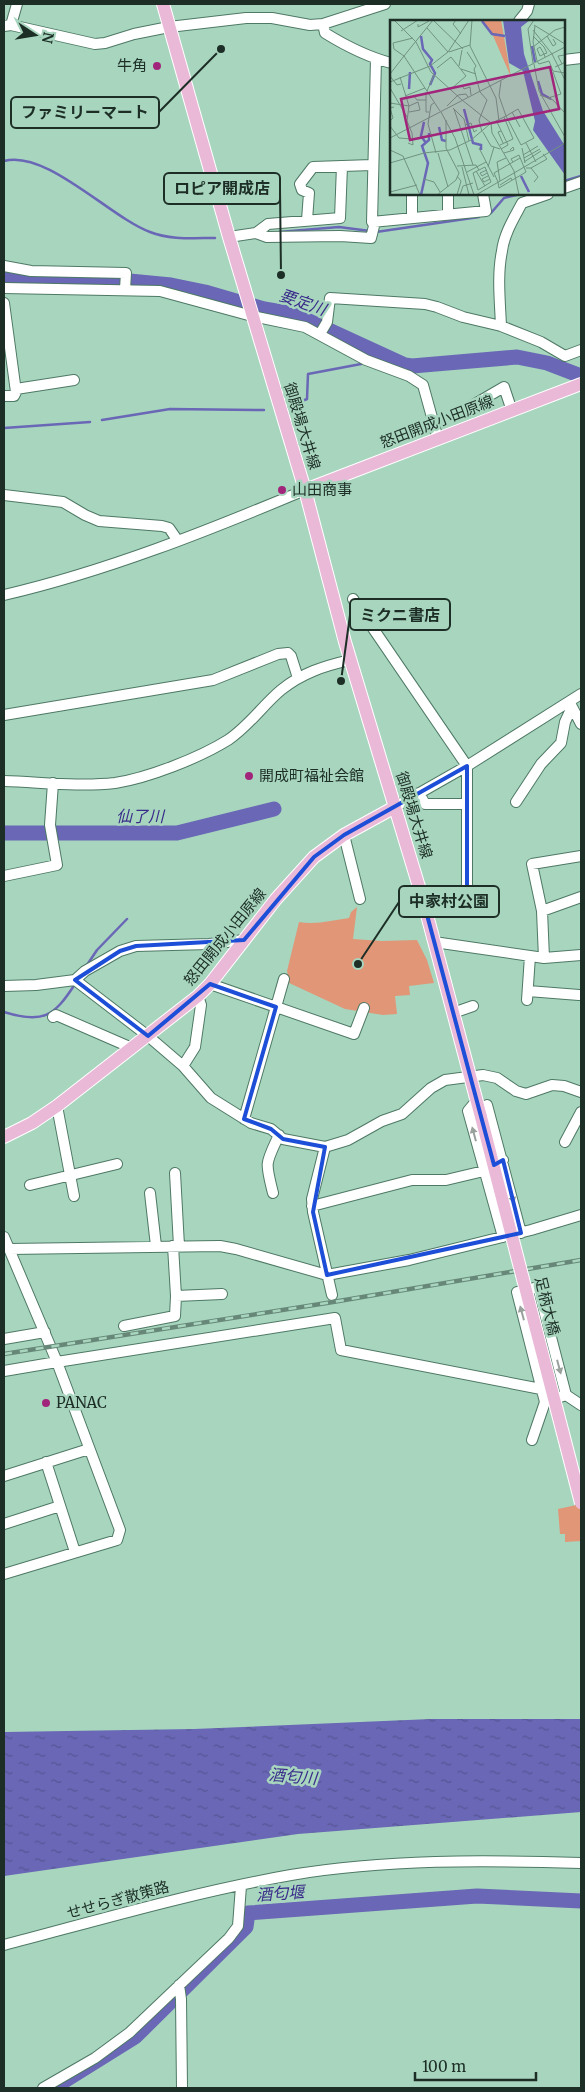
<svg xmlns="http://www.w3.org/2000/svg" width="585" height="2092" font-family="Merriweather,'Noto Sans JP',serif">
	<defs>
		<pattern id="water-ripples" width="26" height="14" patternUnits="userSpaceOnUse" patternTransform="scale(1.25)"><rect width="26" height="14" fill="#6967b6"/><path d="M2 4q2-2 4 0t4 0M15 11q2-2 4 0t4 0" fill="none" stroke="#565594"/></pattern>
	</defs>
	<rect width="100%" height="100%" fill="#a8d5be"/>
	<path fill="#e09677" d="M357,907L353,939L382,941L417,940L427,960L434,983L409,986L410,995L395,996L397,1014L383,1015L345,1009L287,982L289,980L287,971L299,922C316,925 334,920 349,918L351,912Z
		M581,1504V1541L565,1542V1534H560L558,1509Z"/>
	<path fill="url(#water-ripples)" d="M431,1719H581V1812L298,1834L4,1876V1732L194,1729Z"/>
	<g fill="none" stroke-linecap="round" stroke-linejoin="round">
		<path stroke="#6967b6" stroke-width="2.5" d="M4,161C46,149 111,218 150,232C170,240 193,238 215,238
			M564,181L581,176
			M487,214L491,213L504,198L520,194
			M279,232L339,227L370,231
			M376,232L479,217
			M374,357L382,353
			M290,406L307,399L308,374L361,364
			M102,420L170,409L264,410
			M4,428L90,422
			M87,965L97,950L127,919
			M4,1012C42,1024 54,1017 75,984"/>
		<path stroke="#6967b6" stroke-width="15" d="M4,275L35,279L119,280L171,285L205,292L264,309L294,314L405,365L412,366L517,357L547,363L581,376
			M4,833H177L274,809
			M53,2088L135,2037L246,1927L248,1913L477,1896L581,1901"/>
		<defs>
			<path id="minor" d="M519,21L527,11L529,4
				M323,24L385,4
				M11,25L17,4
				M4,26L11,25L95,44L105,43L134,34L169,27L246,18H272L310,25L323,24L325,33C346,46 368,57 391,63
				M376,59L372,222L486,211L483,194
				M564,60L581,58
				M564,188L581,182
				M448,214V194
				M412,218V194
				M307,220L309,193L302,190L300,184L313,167L372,165
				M256,233L268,224L340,218L342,166
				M229,237L256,233L267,237L340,236L371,238L375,222
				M4,266L31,271L126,273L125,289
				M4,288L160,291L252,316L305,327L366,360L409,376L423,385L438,439
				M4,303L16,392L14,396H4
				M501,326C500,301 497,275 502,251C504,234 514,218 522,203L548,194
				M320,334L327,322L330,298L425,304L437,307L463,317L501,326L541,342L565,356L581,350
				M16,389L74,380
				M468,408L504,387L512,411
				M4,495L63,502L85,515L99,521L162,526L169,528L178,541
				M4,595C107,571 207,531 305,490
				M353,599L467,766V889L423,900
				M570,703L581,724
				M4,715L213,680L278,654L288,653L291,656L298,678
				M4,781C40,782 78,787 115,783C148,778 199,758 228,740C249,726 263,705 281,690C302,673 324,666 350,660
				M419,793L425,804H466
				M516,802L541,764L561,743L565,722L572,707
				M395,807L467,766L581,694
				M344,835L360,899
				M4,876L57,865L50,825L53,783
				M542,911L581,897
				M434,942L544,958L542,911L532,864L581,856
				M544,958L581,955
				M75,980L85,971L120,951L136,946L209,944L244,940
				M210,984L354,1034L364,1008
				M4,986L36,985L75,980L148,1036L183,1066L211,1098L251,1123L271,1129L283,1139L325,1147L348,1140L382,1121L402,1114L431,1088L445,1080L483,1075L497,1078L516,1091L526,1094L552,1085L564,1086L581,1092
				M528,991L579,995
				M527,1000L530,956
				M453,1013L473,1006
				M53,1017L56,1015L132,1048
				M183,1066L195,1047L201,1005L198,996
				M477,1100L468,1111L503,1237
				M487,1105L521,1233
				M57,1106L74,1196
				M244,1119L284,979
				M565,1142L581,1112
				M325,1147L312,1199L313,1212L332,1295
				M175,1173L179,1246
				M30,1185L117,1164
				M150,1193L156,1246
				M273,1193C265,1161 265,1165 279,1135
				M312,1206L412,1180H446L484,1171L503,1160
				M4,1237L57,1362L335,1318L341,1350L541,1389
				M9,1249L220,1246L236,1249L327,1275L409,1260L531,1230L581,1215
				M176,1296L222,1294
				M124,1326L175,1316L176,1296L173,1246
				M4,1339L45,1332
				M4,1371L57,1362L120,1530L117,1540L4,1574
				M560,1397L566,1395L581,1405
				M532,1440L545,1402L517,1292L538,1287L566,1395
				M46,1462L75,1552
				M4,1476L89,1449
				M4,1524L60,1506
				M4,1945C99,1920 194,1892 291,1875C386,1859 485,1860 581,1863
				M179,1985L181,1999L182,2088
				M43,2088L95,2058L129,2033L229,1938L238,1926L241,1886"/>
			<path id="major" d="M163,4L229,237L305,490L345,642L423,900L481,1117
				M305,490L581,384
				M4,1137L32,1123L57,1106L198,996L210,984L276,899L314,857L344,835L395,807"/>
		</defs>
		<use href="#minor" stroke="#4e7965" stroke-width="12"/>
		<use href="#major" stroke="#fff" stroke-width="14"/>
		<use href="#minor" stroke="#fff" stroke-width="10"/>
		<use href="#major" stroke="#ebb9d8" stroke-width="12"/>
		<defs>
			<path id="rail" d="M4,1354L333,1302L581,1260"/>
		</defs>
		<use href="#rail" stroke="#678878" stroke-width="4.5"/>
		<use href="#rail" stroke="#a8d5be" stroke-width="2.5" stroke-dasharray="8" stroke-linecap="butt"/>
		<defs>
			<path id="major-bridge" d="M481,1117L581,1503"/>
		</defs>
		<use href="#major-bridge" stroke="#fff" stroke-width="14" stroke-linecap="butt"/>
		<use href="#major-bridge" stroke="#ebb9d8" stroke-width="12"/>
	</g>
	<defs><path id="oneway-solid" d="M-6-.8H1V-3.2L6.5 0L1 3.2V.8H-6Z" transform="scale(1.25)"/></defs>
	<g fill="#99a19d">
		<use href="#oneway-solid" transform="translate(474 1134) rotate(-105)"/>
		<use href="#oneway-solid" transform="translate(512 1196) rotate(75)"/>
		<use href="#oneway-solid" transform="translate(522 1313) rotate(-105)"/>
		<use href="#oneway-solid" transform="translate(559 1367) rotate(75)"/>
	</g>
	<path fill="none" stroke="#1d4ed8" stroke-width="4" stroke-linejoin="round" d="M467,766V889L423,900L494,1165L503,1160L521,1233L327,1275L313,1212L325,1147L283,1139L271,1129L244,1119L276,1007L210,984L148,1036L75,980L120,951L136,946L244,940L314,857L344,835Z"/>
	<g fill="#a1267b" stroke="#a8d5be" stroke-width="2">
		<circle cx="157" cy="66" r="5"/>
		<circle cx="282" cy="490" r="5"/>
		<circle cx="249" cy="776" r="5"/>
		<circle cx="46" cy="1403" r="5"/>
	</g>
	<g text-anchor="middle" stroke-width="5" stroke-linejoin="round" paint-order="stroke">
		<g font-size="15" fill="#1c2e26" stroke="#a8d5be" text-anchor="start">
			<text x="147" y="71" text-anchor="end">牛角</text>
			<text x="292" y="495">山田商事</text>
			<text x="259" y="781">開成町福祉会館</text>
			<text x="56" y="1408">PANAC</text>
		</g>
		<g font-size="15" fill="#1c2e26" stroke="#a8d5be">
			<text transform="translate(437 422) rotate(-21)" y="5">怒田開成小田原線</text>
			<text transform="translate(302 426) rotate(73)" y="5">御殿場大井線</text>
			<text transform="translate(414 815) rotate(73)" y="5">御殿場大井線</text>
			<text transform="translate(225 937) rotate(-51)" y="5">怒田開成小田原線</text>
			<text transform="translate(547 1306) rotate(76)" y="5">足柄大橋</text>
			<text transform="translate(118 1900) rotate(-15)" y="5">せせらぎ散策路</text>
		</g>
		<g font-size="16" font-style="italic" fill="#392b8a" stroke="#a8d5be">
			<text transform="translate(303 302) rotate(19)" y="6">要定川</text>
			<text x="140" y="822">仙了川</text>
			<text transform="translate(293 1776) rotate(5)" y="6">酒匂川</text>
			<text transform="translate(280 1893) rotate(-4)" y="6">酒匂堰</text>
		</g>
	</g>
	<g transform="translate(390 20)">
		<rect width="175" height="175" fill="#a8d5be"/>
		<path d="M92,0H111L121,57L101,11Z" fill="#e09677"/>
		<path d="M113,0H140L131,7L134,34L153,91L175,126V155L143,110L145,101L133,51L119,43Z" fill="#6967b6"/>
		<path fill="none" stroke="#6967b6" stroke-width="2.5" d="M92,1L102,14L115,16M31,16L33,29L42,40L40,44L45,53L40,65M142,26L145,42M148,61L152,74L161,79M19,69L20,52M74,89L83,123L91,125V130M34,102L31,116L36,123M49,107L52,120L56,121M131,156L139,172M31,175L38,143L32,126L39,120V113"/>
		<path fill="none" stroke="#709281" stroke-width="1" d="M4,0L26,22M43,0L73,29M43,0L14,36L50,91M66,0L63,4L71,14M82,0L80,26L106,78L109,101M28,4V7L39,1M144,5L175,24M145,6L143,22L147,41M37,8L58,32M143,10L162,34M11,11L28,0M143,16L154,27L157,33L154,34L150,36L147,29L150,27L154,34L155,37M157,16L163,26L166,24L163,19M26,22L41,52L72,80M143,27L165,10L175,7M59,32L80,25M77,32L86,46L84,49L90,72L97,80L89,100L92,112M162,34L175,60M147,41L149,44L159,41L163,51L175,53M143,43L138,9L144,0M144,44L149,71L175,117M172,44L168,36L175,35M69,46L72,30M165,47L174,43L175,37M47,48L61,37L76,56L61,69M71,49L86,54M0,54L14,36L4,29L3,23L23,18M0,56L7,65L11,64M10,57L19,86L17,101L22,113L23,125L18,123M0,62L40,46L58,32L79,0M72,65L74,69L80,67L81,75M0,68L17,97M37,71L44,55M36,72V92H39M23,75L27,80H36M150,75L163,80L175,93M15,76L35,68M158,78L171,74L163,52M72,80L101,103L102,113L124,151L129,175M0,83L19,86L28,82L30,90L19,92M44,83L41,85L38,104L46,133M57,86L68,75L76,74L78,77M63,88L74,99L79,121M64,89L83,145M128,89L144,118L131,125L116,96ZM51,92L65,118L84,175M122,92L130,107M0,101L3,98L0,88L4,87M107,102L118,125L111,129M75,105L81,103L84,112L87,110M0,106L9,118L22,119M111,111L108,112L113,123M93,112L101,126L110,129M0,118L175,27M136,123L146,142M110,125L123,119L114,97M89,128L104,157M132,128L135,143M0,130L13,136L30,175M48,133L58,167M114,133L124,130L123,127L120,130M133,135L148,126M134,138L150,129M134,142L151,131M0,143L34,133L60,130L81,120L100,104L116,96L109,76L111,61M67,146L86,145L89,150M72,147L79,175M95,147L101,162L88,170L83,153ZM98,147L104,127M136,148H141L148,157L144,162M141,148L157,139L153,134M97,150L90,153L92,156L97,153M86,151L95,166M77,152L96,142M124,153L175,123M67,156L71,161L67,175M98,156L92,159L94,162L100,159M34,159L44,162L50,172M110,161L107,142L116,138M108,162L109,168L136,152L129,135L121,139L123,142M108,162L104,153L130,138M110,165L121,158L122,160M0,172L27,165M47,175L66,160L69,153L56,128V100M70,175L73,166L83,163M86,175L124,153"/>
		<path fill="#a1267b" fill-opacity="0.15" stroke="#a1267b" stroke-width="2.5" d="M160,47L169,89L20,120L11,79Z"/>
		<rect width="175" height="175" fill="none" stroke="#1c2e26" stroke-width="2.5"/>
	</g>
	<path fill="none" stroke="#1c2e26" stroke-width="2" d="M221 49L159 112M281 275L280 189M341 681L350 615M358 964L399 902"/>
	<g fill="#1c2e26" stroke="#a8d5be" stroke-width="2">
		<circle cx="221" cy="49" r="5"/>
		<circle cx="281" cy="275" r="5"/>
		<circle cx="341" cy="681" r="5"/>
		<circle cx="358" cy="964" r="5"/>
	</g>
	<g fill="#a8d5be" stroke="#1c2e26" stroke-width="2">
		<rect x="11" y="97" width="148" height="31" rx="5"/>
		<rect x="164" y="173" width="116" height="31" rx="5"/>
		<rect x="350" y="599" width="100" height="31" rx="5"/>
		<rect x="399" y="886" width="100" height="31" rx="5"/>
	</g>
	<g font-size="16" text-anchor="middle" font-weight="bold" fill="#1c2e26">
		<text x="85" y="118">ファミリーマート</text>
		<text x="222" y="194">ロピア開成店</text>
		<text x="400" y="621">ミクニ書店</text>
		<text x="449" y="907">中家村公園</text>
	</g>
	<rect width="585" height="2092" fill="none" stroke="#1c2e26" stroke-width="10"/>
	<g transform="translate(35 35) rotate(102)" stroke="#a8d5be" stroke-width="4" paint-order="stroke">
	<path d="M0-4L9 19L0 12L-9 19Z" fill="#1c2e26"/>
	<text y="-8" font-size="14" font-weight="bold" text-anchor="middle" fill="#1c2e26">N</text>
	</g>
	<path d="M415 2072v8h121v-8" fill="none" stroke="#1c2e26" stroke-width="2.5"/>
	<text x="422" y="2072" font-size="15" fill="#1c2e26" stroke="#a8d5be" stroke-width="4" paint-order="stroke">100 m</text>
</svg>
